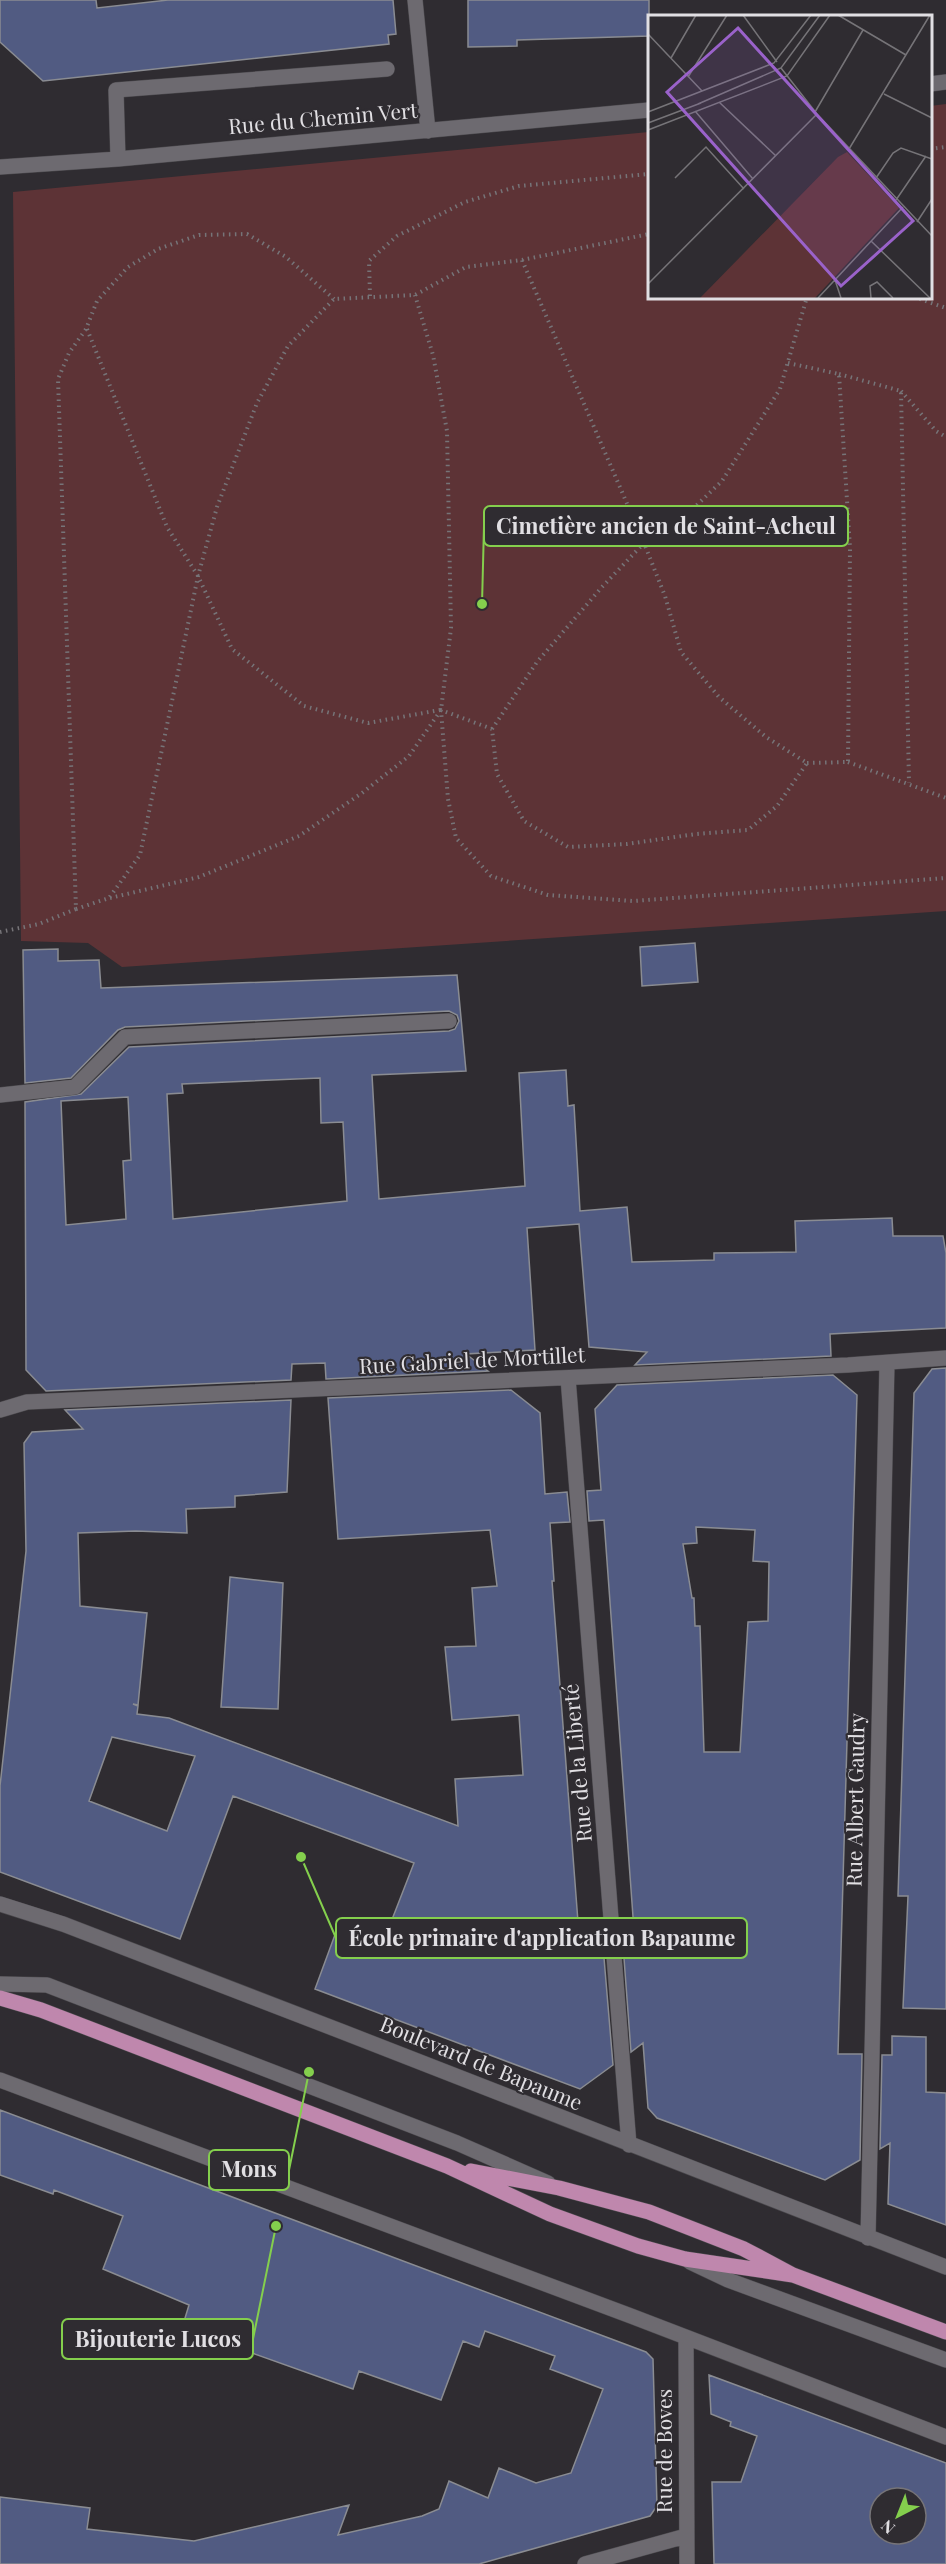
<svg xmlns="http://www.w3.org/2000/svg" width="946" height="2564" font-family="'Playfair Display',serif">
	<rect width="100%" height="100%" fill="#2f2c31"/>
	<path fill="#5d3336" d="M946,104V911L122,967L88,943L21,941L13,192L649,132V297H930V106Z"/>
	<path fill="#515b82" stroke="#8a8c92" stroke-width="1.5" fill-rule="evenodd" d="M0,0H96L97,8L168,0H393L396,34L388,35L389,44L43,81L0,42Z
		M468,0H649V36L517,40V46L468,47Z
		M695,943L698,982L642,986L640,947Z
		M58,949V961L99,960L101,988L457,975L466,1071L372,1075L379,1199L525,1186L519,1073L566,1070L568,1106L574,1105L580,1211L627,1207L632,1262L714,1260V1253L796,1252L795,1221L892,1218L893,1236H943L946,1253V1328L830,1334L831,1356L635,1365L647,1352L589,1347L579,1224L527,1228L535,1350L466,1354L488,1371L326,1379L325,1363L292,1364L291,1380L46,1391L26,1370L25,1102L81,1094L129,1047L449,1031L455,1029L459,1021L457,1015L449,1011L125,1027L118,1030L71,1078L25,1083L23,950ZM320,1078L321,1123L343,1122L347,1201L173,1219L167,1094L183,1093L182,1084ZM128,1097L131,1160L123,1161L126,1219L66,1225L61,1101Z
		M946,1368V2009L903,2008L908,1896H898L914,1393L932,1369Z
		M833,1375L857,1395L838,2054H862L860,2160L825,2180L657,2118L648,2108L643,2043L631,2052L623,1945L635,1944L604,1520L589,1521L587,1491L601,1490L595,1409L617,1385ZM696,1527L755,1530L753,1561L769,1562L768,1621L748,1622L740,1752H704L700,1626H695L694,1598H692L683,1544L697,1543Z
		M511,1390L540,1413L545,1494L567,1492L570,1522L550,1523L554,1581H552L580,1948L603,1946L613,2065L580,2089L315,1989L336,1932L361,1933L384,1940L414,1863L233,1796L180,1939L0,1872V1786L26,1551L24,1443L32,1432L83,1429L65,1410L291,1400L287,1492L235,1496V1507L186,1509L187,1533L136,1531L78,1533L80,1606L147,1613L138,1705L133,1704L138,1706L137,1714L169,1718L458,1826L455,1779L523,1775L519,1715L452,1720L445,1647L476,1646L472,1588L497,1586L490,1530L338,1539L328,1398ZM112,1737L195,1756L167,1831L89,1801Z
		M230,1577L283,1583L278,1709L221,1707Z
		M892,2036L926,2037V2092L946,2093V2225L888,2204L890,2143L880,2149L882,2055H892Z
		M0,2110L646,2352L653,2359L657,2506L650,2516L479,2564H0V2497L90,2508L87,2529L194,2541L349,2505L338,2535L422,2516L439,2509L449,2481L488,2498L499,2468L536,2483L571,2473L603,2389L550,2369L555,2356L485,2331L479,2347L463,2341L441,2400L359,2371L353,2389L182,2328L189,2305L103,2269L123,2216L54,2190L53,2194L0,2175Z
		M709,2375L946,2463V2564H714L712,2482H741L757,2436L730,2426L731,2422L711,2414ZM880,2498H916V2534H880Z"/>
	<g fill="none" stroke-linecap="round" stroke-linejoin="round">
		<defs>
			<path id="minor" d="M415,0L428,131
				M930,84L946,82
				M118,159L116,90L387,69
				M0,167L118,159L649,110
				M0,1095L75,1087L125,1037L449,1021
				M568,1378L629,2145
				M0,1410L27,1402L848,1365L946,1358
				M0,1904L63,1924L343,2032L946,2267
				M0,1984L47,1985L457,2143L548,2183
				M0,2080L631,2316L946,2437
				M868,2238L887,1363
				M690,2262L728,2280L946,2360
				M686,2338L687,2564
				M585,2564L686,2536"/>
			<path id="major" d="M0,1998L41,2010L447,2166L550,2214L638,2246L685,2259L793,2275
				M471,2171L559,2188L649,2212L744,2249L793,2275L946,2332"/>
		</defs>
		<use href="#minor" stroke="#4c4a4e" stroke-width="16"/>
		<use href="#major" stroke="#4c4a4e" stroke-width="16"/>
		<path stroke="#767478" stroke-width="4" stroke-dasharray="1.5 4.5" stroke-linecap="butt" d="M930,149L946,147
			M522,260L644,543L665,596L681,652L719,697L766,737L807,763L777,806L748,830L696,834L627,844L568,847L524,821L497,774L492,729L441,710L448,799L456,838L491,876L548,895L633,901L946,878
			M370,296L369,261L397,236L465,202L519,186L649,174
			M914,297L946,308
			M87,329L167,527L198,576L232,649L304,706L368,723L440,710
			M788,363L839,374L850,548L848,762L807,763
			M839,374L901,391L909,783
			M901,391L936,431L946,437
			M492,729L537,662L602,587L644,543L679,522L722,481L780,389L807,297
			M848,762L946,798
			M110,898L199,877L299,836L362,793L409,756L441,710L451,628L447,431L433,355L415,295
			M76,909L109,898L140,855L198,576L217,507L257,403L288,346L334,299L415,295L466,267L522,260L649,234
			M0,932L39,924L76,909L58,379L69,353L86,329L97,301L128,267L158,249L199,235L247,234L286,257L334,299"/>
		<use href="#minor" stroke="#6d6a70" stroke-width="15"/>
		<use href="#major" stroke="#bf87ad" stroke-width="15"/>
	</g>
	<g text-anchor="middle" stroke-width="4.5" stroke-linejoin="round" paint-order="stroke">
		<g font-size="21" fill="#e1dfe3" stroke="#2f2c31">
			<text transform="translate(323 119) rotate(-5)" y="7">Rue du Chemin Vert</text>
			<text transform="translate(472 1361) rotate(-3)" y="7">Rue Gabriel de Mortillet</text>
			<text transform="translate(578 1763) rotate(-95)" y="7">Rue de la Liberté</text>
			<text transform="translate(856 1800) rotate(-89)" y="7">Rue Albert Gaudry</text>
			<text transform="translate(481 2064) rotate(22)" y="7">Boulevard de Bapaume</text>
			<text transform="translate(665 2451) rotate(-90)" y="7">Rue de Boves</text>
		</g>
	</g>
	<g transform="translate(648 15)">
		<rect width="284" height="284" fill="#2f2c31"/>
		<path d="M199,137L251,193L167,283H52L190,142Z" fill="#5d3336"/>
		<path fill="none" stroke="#767478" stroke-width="1.5" d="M95,0L129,47M190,0L258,40M0,19L54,76M23,43L48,0M133,53L169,99L284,221M40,62L79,0M236,79L284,103M71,87L128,141M50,89L133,53L172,0M47,96L105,164M0,97L126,48L163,0M167,97L215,15M0,108L53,88M0,115L139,61L182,0M201,134L282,0M27,163L58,132L96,174M228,163L245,138L253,133L284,144M248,185L278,141M269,207L284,184M223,226L282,283M187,265L193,283M0,269L169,99M170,283L255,192M223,283L222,271L229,267L245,283"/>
		<path fill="#9a62ca" fill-opacity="0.15" stroke="#9a62ca" stroke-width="3" d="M90,13L265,206L193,271L19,77Z"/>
		<rect width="284" height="284" fill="none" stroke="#e1dfe3" stroke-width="3"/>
	</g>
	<path fill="none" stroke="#84cf4d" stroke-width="2" d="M482 604L484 526M301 1857L336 1938M309 2072L289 2170M276 2226L253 2339"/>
	<g fill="#84cf4d" stroke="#2f2c31" stroke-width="2">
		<circle cx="482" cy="604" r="6"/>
		<circle cx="301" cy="1857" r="6"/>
		<circle cx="309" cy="2072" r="6"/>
		<circle cx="276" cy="2226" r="6"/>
	</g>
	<g fill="#2f2c31" stroke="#84cf4d" stroke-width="2">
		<rect x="484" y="506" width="364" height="40" rx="6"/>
		<rect x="336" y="1918" width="411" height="40" rx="6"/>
		<rect x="209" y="2150" width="80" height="40" rx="6"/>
		<rect x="62" y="2319" width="191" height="40" rx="6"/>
	</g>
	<g font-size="22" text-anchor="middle" font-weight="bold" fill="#e1dfe3">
		<text x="666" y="534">Cimetière ancien de Saint-Acheul</text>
		<text x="542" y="1946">École primaire d'application Bapaume</text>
		<text x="249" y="2177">Mons</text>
		<text x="158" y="2347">Bijouterie Lucos</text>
	</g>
	<g transform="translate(898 2516) rotate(222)"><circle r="28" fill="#2f2c31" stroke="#767478" stroke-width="1.5"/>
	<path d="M0-4.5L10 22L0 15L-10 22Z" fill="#84cf4d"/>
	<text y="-9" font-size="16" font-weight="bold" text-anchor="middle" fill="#e1dfe3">N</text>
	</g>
</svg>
